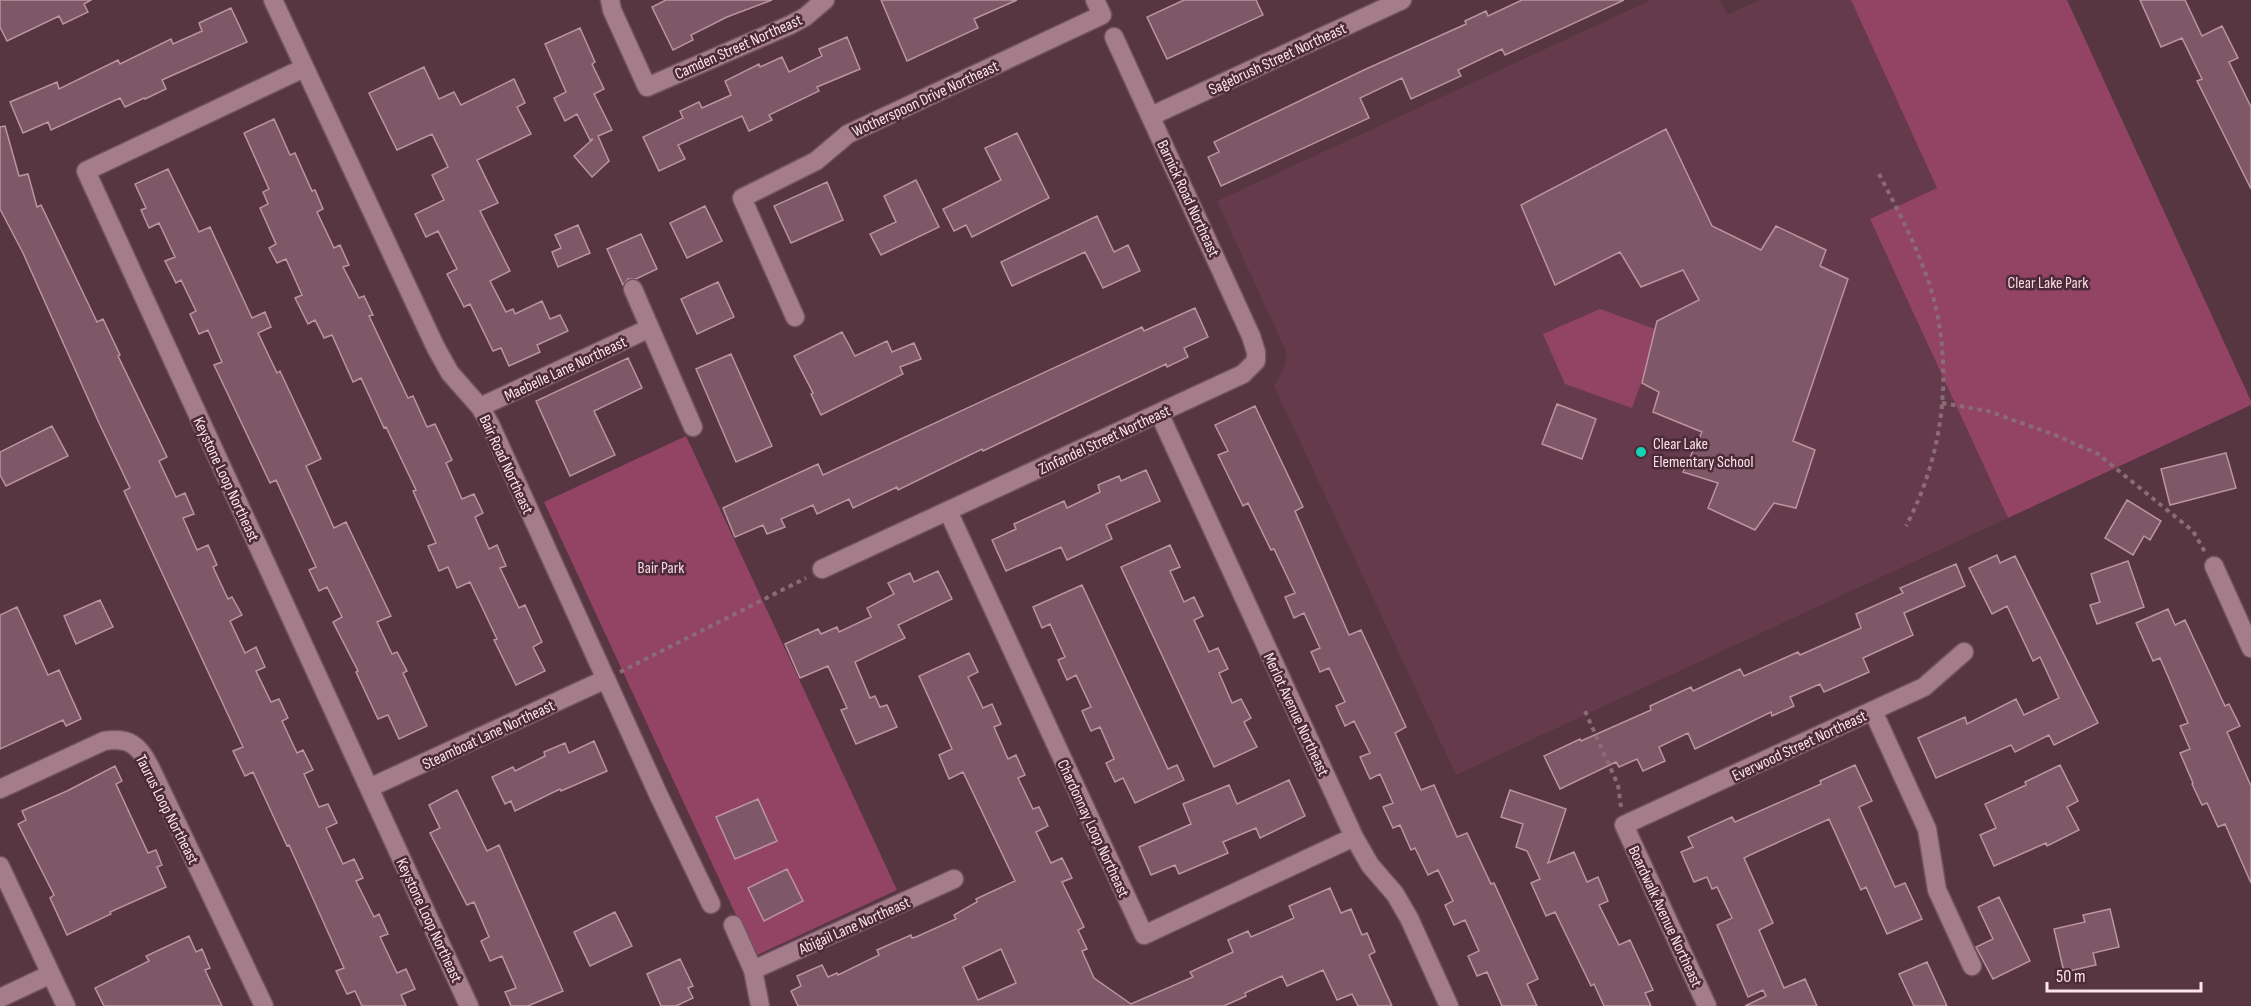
<svg xmlns="http://www.w3.org/2000/svg" width="2251" height="1006" font-family="'Sofia Sans Condensed',sans-serif">
	<rect width="100%" height="100%" fill="#573541"/>
	<path fill="#653b4b" d="M1651,0H1720L1727,15L1759,0H1851L1937,188L1870,219L2008,518L1456,775L1274,386L1283,371L1286,359L1285,349L1217,201Z"/>
	<path fill="#934465" d="M1851,0H2067L2251,401V405L2008,518L1870,219L1937,188Z
		M1600,309L1660,331L1632,408L1565,384L1543,334Z
		M686,436L897,890L755,956L544,502Z"/>
	<path fill="#7e5866" stroke="#bc93a1" stroke-width="1.5" fill-rule="evenodd" d="M0,0H91L84,4L88,12L63,24L59,16L7,41L0,27Z
		M666,0H772L727,17L691,35L693,40L673,50L652,7Z
		M881,0H1017L974,19L978,28L907,61Z
		M1184,0H1256L1263,15L1167,59L1147,17Z
		M1522,0H1624L1505,55L1502,49L1458,70L1461,76L1411,99L1402,78L1360,98L1369,118L1221,186L1208,157L1219,152L1214,142L1366,69L1466,24L1465,21L1486,11L1488,16Z
		M2140,0H2185L2202,36L2222,26L2238,58L2229,62L2251,107V189L2197,81L2202,79L2182,38L2161,47Z
		M231,8L247,42L162,80L166,89L145,99L144,98L125,107L120,98L51,130L48,122L23,133L10,102L57,82L59,89L118,60L120,64L171,39L173,44L202,31L199,23Z
		M580,28L595,62L592,64L604,89L594,94L612,130L598,136L609,161L592,177L574,156L593,139L590,140L577,114L565,121L554,98L566,92L545,44Z
		M847,37L860,69L817,87L819,91L769,115L772,120L749,131L742,116L678,145L685,159L659,171L643,137L683,118L680,111L699,102L702,108L731,95L725,81L759,64L760,67L782,57L789,72L822,56L819,49Z
		M424,67L439,99L454,92L461,105L514,79L525,103L517,107L531,134L477,160L498,203L480,211L510,271L490,281L506,312L513,309L515,314L542,301L550,319L560,315L568,331L537,345L540,352L509,366L501,348L493,351L470,304L464,307L447,274L457,269L438,231L426,237L415,214L444,200L432,175L448,167L432,134L397,150L369,93Z
		M274,119L290,155L295,153L312,191L315,190L323,209L317,212L334,248L340,245L349,265L343,267L359,298L364,296L373,315L369,316L408,398L413,396L427,427L435,424L452,460L446,463L462,499L474,494L483,513L475,517L489,549L497,545L506,566L500,568L519,608L525,605L542,642L533,647L545,671L516,685L494,640L497,639L470,582L457,588L448,567L439,571L428,546L436,543L413,491L416,490L386,427L384,428L361,378L353,382L332,335L324,338L315,320L308,324L295,298L302,295L286,259L277,263L269,248L276,244L260,208L268,204L263,192L269,189L244,133Z
		M5,126L19,176L28,174L37,207L41,205L97,322L103,319L120,355L118,356L167,457L159,461L176,497L185,493L194,514L183,518L197,550L208,545L217,565L213,567L228,599L232,597L242,615L230,621L245,653L256,647L265,667L256,671L271,702L279,699L288,718L282,721L297,753L303,750L313,770L304,774L319,807L328,804L337,823L326,828L343,864L354,859L363,878L356,881L374,917L379,914L388,934L380,937L397,973L406,969L415,989L401,995L406,1006H362L355,991L347,994L336,971L344,968L289,845L287,846L253,772L245,776L233,751L243,747L124,491L130,488L99,423L23,253L0,209V127Z
		M1666,129L1712,226L1761,250L1776,226L1826,250L1820,266L1848,279L1793,441L1815,450L1796,508L1774,503L1755,530L1708,508L1718,483L1683,472L1702,432L1653,412L1659,392L1642,383L1657,321L1699,300L1683,270L1641,287L1620,252L1555,285L1521,205Z
		M1017,133L1049,198L972,237L966,225L954,231L943,209L1001,180L985,148Z
		M168,169L199,232L210,227L252,318L265,312L271,327L258,333L277,373L280,371L321,459L306,466L334,528L346,522L391,616L377,622L392,654L397,652L407,671L403,673L427,726L399,739L388,715L378,719L356,672L358,671L333,622L342,617L327,587L319,591L309,570L316,567L276,480L270,483L214,365L222,362L208,330L199,334L190,314L196,311L181,280L176,283L165,261L175,257L159,223L149,228L141,210L146,208L135,184Z
		M916,180L939,227L881,255L870,234L896,222L884,196Z
		M827,182L843,220L791,243L774,206Z
		M705,206L722,241L687,258L670,223Z
		M1097,216L1114,252L1128,245L1140,271L1103,288L1085,252L1012,286L1001,262Z
		M578,225L590,253L558,267L552,252L561,248L555,235Z
		M641,234L657,269L636,279H628L623,285L607,249Z
		M718,282L734,317L697,334L681,299Z
		M1195,308L1208,337L1184,348L1188,357L1167,367L1166,364L983,451L982,449L898,490L897,487L853,508L849,499L817,514L813,505L781,519L785,527L767,534L763,525L735,537L723,508L818,464L823,475L1142,327L1144,331Z
		M842,332L855,356L887,341L892,352L914,343L921,359L900,367L903,374L821,415L811,394L813,393L794,356Z
		M731,354L772,446L736,462L696,369Z
		M628,358L642,388L594,411L615,455L570,476L536,401Z
		M1557,404L1596,419L1582,459L1542,444Z
		M1255,406L1303,507L1295,511L1349,635L1361,630L1406,727L1395,733L1421,790L1434,785L1457,837L1467,833L1491,884L1494,883L1538,979L1527,984L1537,1006H1502L1487,972L1477,976L1468,956L1479,951L1465,920L1454,925L1445,905L1453,901L1438,870L1428,875L1415,848L1411,850L1400,825L1393,828L1383,807L1393,803L1380,774L1370,779L1360,757L1370,753L1354,721L1345,726L1336,706L1345,702L1329,668L1320,672L1311,652L1320,648L1304,613L1294,618L1285,597L1295,593L1274,549L1271,550L1248,503L1243,506L1218,455L1228,451L1215,425Z
		M52,426L68,456L6,486L0,475V452Z
		M2226,453L2236,488L2170,505L2161,469Z
		M1146,470L1160,501L1106,525L1112,539L1067,560L1061,547L1006,571L992,540L1016,529L1014,524L1064,501L1067,508L1100,492L1098,485L1119,476L1121,481Z
		M2127,500L2161,521L2150,540L2144,536L2133,555L2105,538Z
		M1170,545L1180,567L1170,571L1184,602L1194,597L1203,616L1194,620L1209,652L1218,648L1228,669L1219,673L1232,703L1241,699L1251,718L1244,722L1257,747L1214,767L1121,567Z
		M1997,555L2000,563L2015,556L2098,723L2054,745L2049,735L2015,752L2011,745L1936,778L1918,738L1965,717L1967,724L2016,699L2024,715L2059,698L2040,657L2033,661L2007,606L1992,614L1969,568Z
		M2128,561L2144,607L2097,624L2090,605L2100,602L2091,574Z
		M1956,564L1965,586L1904,613L1913,635L1863,658L1869,672L1824,692L1820,684L1790,697L1794,706L1772,716L1771,712L1695,749L1688,733L1659,747L1665,761L1643,771L1637,759L1619,767L1616,762L1560,789L1544,756L1580,739L1581,741L1651,710L1650,706L1691,687L1693,691L1740,669L1744,676L1798,652L1800,655L1861,628L1856,614L1903,593L1900,588Z
		M938,571L952,599L898,625L905,638L855,662L870,698L875,696L880,707L887,705L897,727L856,744L841,710L847,708L828,666L800,678L785,644L818,629L821,634L837,627L839,632L871,617L867,608L894,594L888,583L910,573L914,582Z
		M1082,585L1168,769L1177,765L1184,780L1135,803L1123,778L1115,782L1106,763L1114,759L1100,727L1091,731L1082,711L1091,707L1076,675L1067,680L1058,660L1065,657L1050,624L1042,628L1033,607Z
		M100,600L113,627L76,644L64,616Z
		M17,607L48,675L59,670L81,719L66,726L63,720L0,749V615Z
		M2168,609L2175,625L2185,620L2225,706L2229,704L2240,726L2227,732L2251,786V883L2225,824L2218,827L2207,803L2202,805L2192,784L2193,783L2180,753L2190,749L2180,726L2188,723L2160,658L2153,661L2136,623Z
		M969,653L978,672L968,677L983,708L992,704L1001,724L994,727L1008,759L1016,755L1025,775L1018,778L1033,809L1039,807L1048,826L1036,832L1051,863L1062,858L1072,878L1062,882L1084,927L1078,930L1087,949L1082,951L1094,978L1131,1004L1193,977L1190,972L1233,952L1228,940L1248,931L1251,937L1294,918L1289,906L1330,888L1341,913L1351,909L1362,935L1367,933L1375,952L1369,955L1392,1006H1358L1352,994L1337,1000L1323,970L1287,986L1282,976L1245,993L1246,996L1224,1006H798L791,991L801,986L797,976L822,965L828,977L837,973L838,975L879,955L877,950L911,935L912,938L916,937L956,919L954,915L977,902L976,899L1015,881L963,772L949,779L939,755L952,749L919,676ZM1001,949L1016,983L978,1000L963,967Z
		M594,741L607,771L561,791L560,789L515,811L511,801L505,804L492,777L513,767L515,771L545,756L544,752L565,743L569,753Z
		M1855,765L1872,801L1859,807L1895,887L1905,883L1922,919L1887,934L1866,887L1861,890L1829,819L1750,855L1744,858L1773,923L1759,930L1784,988L1805,979L1817,1006H1745L1766,996L1763,990L1748,997L1717,925L1732,918L1717,887L1712,889L1707,877L1694,882L1681,852L1693,847L1688,837L1732,817L1735,822L1821,784L1820,781Z
		M2060,765L2078,801L2067,807L2079,830L2047,846L2046,843L1994,866L1980,835L1996,828L1985,804L2026,785L2025,782Z
		M115,766L122,781L116,784L148,853L156,850L162,865L157,867L166,887L110,912L111,914L67,935L50,898L54,895L18,824L26,820L22,811L67,791Z
		M1289,780L1305,816L1260,838L1256,828L1223,842L1228,853L1179,874L1175,865L1151,875L1139,847L1191,824L1183,804L1229,785L1237,804Z
		M457,790L487,851L499,845L563,991L528,1006H511L505,992L516,988L502,956L490,961L481,941L489,937L474,902L467,905L430,833L440,828L429,805Z
		M1510,790L1566,809L1548,863L1574,852L1587,882L1598,877L1608,901L1599,905L1619,945L1630,940L1653,990L1645,993L1651,1006H1604L1594,984L1591,986L1555,912L1546,916L1531,883L1540,879L1527,851L1516,847L1523,824L1501,817Z
		M758,799L777,841L735,859L716,817Z
		M787,869L803,901L764,921L748,888Z
		M1999,897L2030,961L1993,979L1976,947L1993,939L1978,907Z
		M2110,909L2119,947L2093,953L2096,965L2064,972L2054,929L2085,922L2083,915Z
		M615,912L632,946L590,966L574,932Z
		M189,936L196,952L202,949L210,968L205,970L222,1006H104L95,988L149,961L146,956Z
		M680,959L693,986L688,988L693,998L676,1006H661L647,974Z
		M1927,962L1947,1006H1914L1899,974Z"/>
	<g fill="none" stroke-linecap="round" stroke-linejoin="round">
		<defs>
			<path id="minor" d="M273,0L436,348L450,373L480,407L490,424L659,796L711,904
				M610,0L612,10L647,87L790,25L805,17L825,0
				M304,68L86,171L469,1006
				M1151,116L1402,0
				M633,289L693,427
				M795,317L742,198L816,161L848,134L1102,15L1095,0
				M480,407L650,328
				M1159,413L1354,837L1370,865L1395,894L1409,918L1449,1006
				M948,511L1144,935L1354,837
				M2214,566L2251,648
				M822,569L1243,374L1256,361V352L1251,336L1114,37
				M1873,711L1927,829L1937,890L1972,966
				M369,788L606,679
				M0,789L104,741C129,737 139,745 150,767L264,1006
				M0,866L66,1006
				M733,925L753,970L760,1006
				M753,970L954,879
				M0,998L51,974
				M1707,1006L1624,825L1924,687L1964,652"/>
		</defs>
		<use href="#minor" stroke="#71535f" stroke-width="21"/>
		<path stroke="#8a6b76" stroke-width="4" stroke-dasharray="4.5 4.5" stroke-linecap="butt" d="M1879,174C1902,218 1927,265 1937,313C1952,385 1940,462 1906,526
			M1942,403L1988,411L2055,435L2098,454L2193,531L2205,552
			M620,672L806,578
			M1585,711L1618,785L1621,807"/>
		<use href="#minor" stroke="#a47c8a" stroke-width="18"/>
	</g>
	<circle fill="#13d5b4" stroke="#4c2a37" stroke-width="2" cx="1641" cy="452" r="6"/>
	<g text-anchor="middle" stroke-width="5" stroke-linejoin="round" paint-order="stroke">
		<g font-size="16" fill="#fbe4ec" stroke="#4c2a37">
			<text transform="translate(738 46) rotate(-24)" y="6">Camden Street Northeast</text>
			<text transform="translate(1277 58) rotate(-25)" y="6">Sagebrush Street Northeast</text>
			<text transform="translate(925 98) rotate(-25)" y="6">Wotherspoon Drive Northeast</text>
			<text transform="translate(1189 198) rotate(65)" y="6">Barnick Road Northeast</text>
			<text transform="translate(565 368) rotate(-25)" y="6">Maebelle Lane Northeast</text>
			<text transform="translate(1104 439) rotate(-25)" y="6">Zinfandel Street Northeast</text>
			<text transform="translate(507 464) rotate(65)" y="6">Bair Road Northeast</text>
			<text transform="translate(227 479) rotate(65)" y="6">Keystone Loop Northeast</text>
			<text transform="translate(1297 714) rotate(65)" y="6">Merlot Avenue Northeast</text>
			<text transform="translate(488 734) rotate(-25)" y="6">Steamboat Lane Northeast</text>
			<text transform="translate(1799 745) rotate(-25)" y="6">Everwood Street Northeast</text>
			<text transform="translate(168 809) rotate(63)" y="6">Taurus Loop Northeast</text>
			<text transform="translate(1094 828) rotate(65)" y="6">Chardonnay Loop Northeast</text>
			<text transform="translate(1666 916) rotate(65)" y="6">Boardwalk Avenue Northeast</text>
			<text transform="translate(430 920) rotate(65)" y="6">Keystone Loop Northeast</text>
			<text transform="translate(854 925) rotate(-24)" y="6">Abigail Lane Northeast</text>
		</g>
		<g font-size="16" fill="#f9dae4" stroke="#4c2a37">
			<text x="2048" y="288">Clear Lake Park</text>
			<text x="661" y="573">Bair Park</text>
		</g>
		<g font-size="16" fill="#fbe4ec" stroke="#4c2a37" text-anchor="start">
			<text x="1653" y="449">Clear Lake<tspan x="1653" dy="18">Elementary School</tspan></text>
		</g>
	</g>
	<path d="M2047 982v9h154v-9" fill="none" stroke="#fbe4ec" stroke-width="3"/>
	<text x="2056" y="982" font-size="18" fill="#fbe4ec" stroke="#4c2a37" stroke-width="4.5" paint-order="stroke">50 m</text>
</svg>
